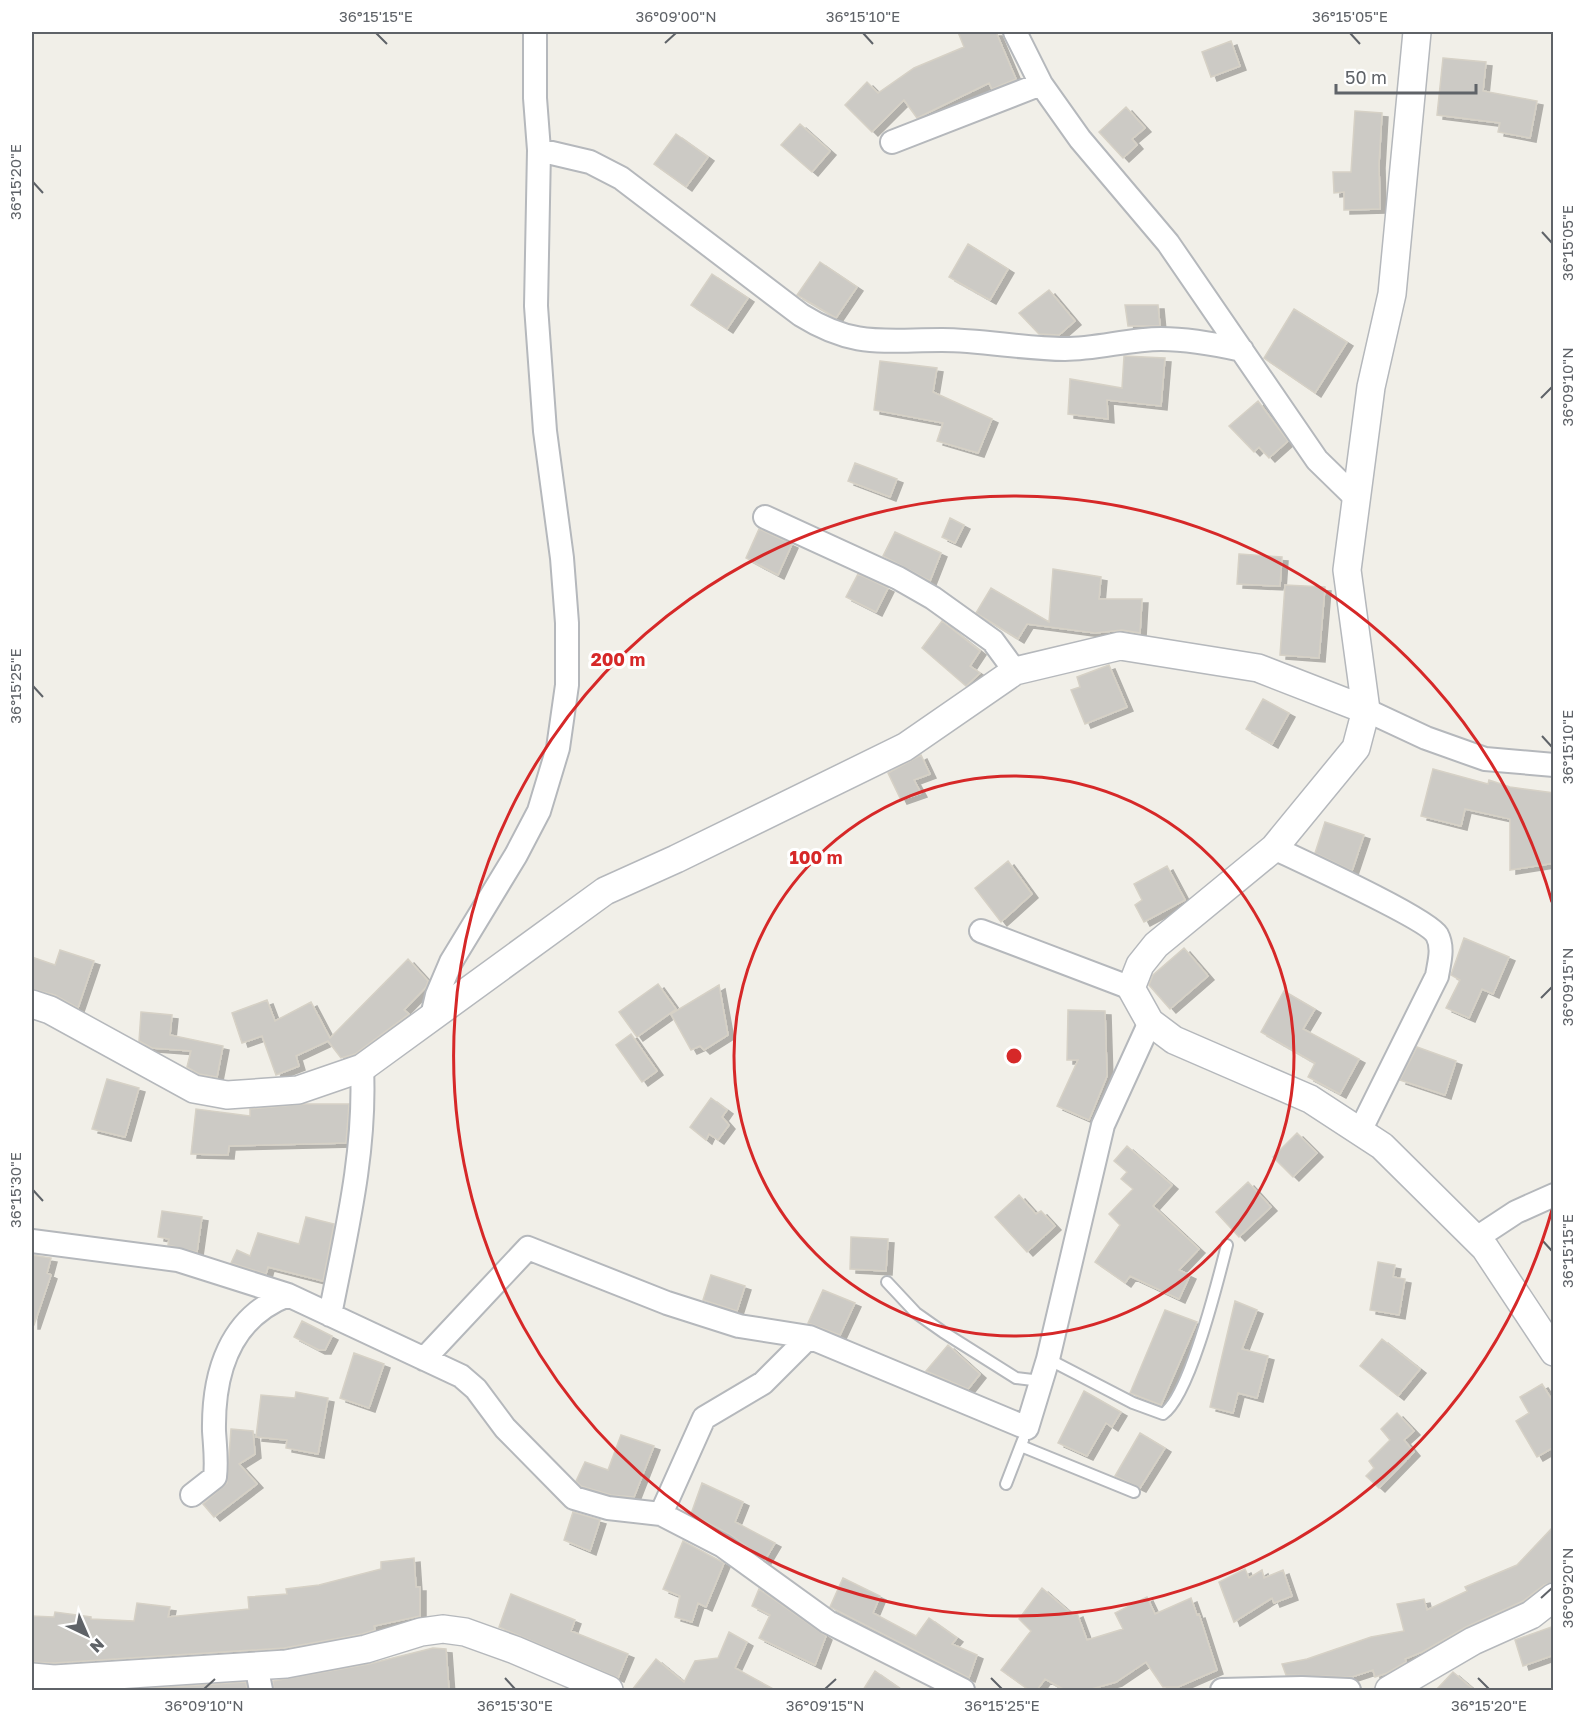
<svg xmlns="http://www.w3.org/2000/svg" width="1585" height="1722" font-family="'Golos Text',sans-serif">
	<defs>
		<filter id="shadow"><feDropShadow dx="6" dy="4" stdDeviation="0" flood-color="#0004"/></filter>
	</defs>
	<rect width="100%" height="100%" fill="#f1efe8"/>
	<path fill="#cccac5" stroke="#d6d1c6" stroke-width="1.5" filter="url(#shadow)" d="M958,32H996L1016,79L992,89L989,83L917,118L904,100L872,132L845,105L867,82L878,93L914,68L964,47Z
		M1231,41L1240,66L1211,77L1202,52Z
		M1443,58L1486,62L1483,91L1537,101L1530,138L1498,132L1500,123L1437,115Z
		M1126,107L1145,128L1132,139L1137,145L1123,158L1099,132Z
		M1355,111L1382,113L1379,164L1380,209L1344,210V192L1334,193L1333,172H1351Z
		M800,124L830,151L812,172L781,145Z
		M676,134L708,157L686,187L654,164Z
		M968,244L1008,269L990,300L949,277Z
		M820,262L857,287L836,318L797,295Z
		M712,274L748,298L727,329L691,305Z
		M1049,290L1075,321L1059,335L1039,334L1019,313Z
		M1125,305H1158L1160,326H1128Z
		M1294,309L1347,342L1315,393L1264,358Z
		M1124,356L1165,358L1161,406L1107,400L1108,419L1068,414L1070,379L1122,388Z
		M880,361L937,368L933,392L992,419L978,453L937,441L943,423L874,410Z
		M1258,401L1288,441L1269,458L1259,447L1254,452L1229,426Z
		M855,463L897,479L890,497L848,481Z
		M950,518L964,525L955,543L942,537Z
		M759,529L792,544L778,575L746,558Z
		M895,532L941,553L930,581L883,556Z
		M1239,554L1282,557L1280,586L1237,584Z
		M1053,569L1101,577L1099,599H1142L1140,633L1122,630L1095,633L1027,624L1018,639L976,613L991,588L1049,622Z
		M858,574L888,588L876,612L846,597Z
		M1285,585L1325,587L1319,658L1280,655Z
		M942,621L980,651L970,666L980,673L966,686L922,648Z
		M1109,665L1127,707L1085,724L1071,690L1080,687L1077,677Z
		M1263,699L1289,713L1272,744L1246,729Z
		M921,755L930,774L914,780L921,793L901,800L888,773Z
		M1433,769L1488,784L1489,780L1510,787L1554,793V863L1510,870V819L1465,809L1461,826L1421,816Z
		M1325,822L1364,835L1352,871L1315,853Z
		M1008,861L1032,894L1001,922L975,888Z
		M1167,866L1185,900L1144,922L1135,905L1142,900L1134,884Z
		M1464,938L1509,957L1493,994L1482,989L1469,1018L1446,1008L1460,980L1451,975Z
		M1184,948L1208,976L1170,1009L1149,985L1153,975Z
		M60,950L94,961L78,1008L55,995L32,989V957L55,965Z
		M408,959L428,981L426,987L404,1010L409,1014L355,1054L341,1058L328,1041L296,1056L299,1066L276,1075L262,1036L242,1043L232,1013L267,1000L275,1021L311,1002L330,1038Z
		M658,984L676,1009L637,1037L619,1012Z
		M719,985L728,1035L704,1050L700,1046L691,1050L671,1014Z
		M1284,991L1315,1009L1303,1029L1359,1059L1340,1094L1308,1077L1315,1063L1261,1032Z
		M1068,1010L1105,1011L1107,1076L1089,1120L1057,1106L1078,1060H1067Z
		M141,1012L172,1015L170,1035L223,1046L217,1077L199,1074L187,1067L191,1051L152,1048L139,1041Z
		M631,1034L657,1071L642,1082L616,1045Z
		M1417,1047L1456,1061L1445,1095L1400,1080Z
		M107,1079L139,1088L125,1137L92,1129Z
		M711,1098L727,1110L722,1117L729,1125L718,1140L709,1134L706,1140L690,1127Z
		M305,1104H349L346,1143L229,1146L228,1155L191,1154L196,1109L250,1116V1109Z
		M1297,1133L1317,1153L1293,1177L1273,1157Z
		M1127,1146L1172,1185L1153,1206L1199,1249L1179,1270L1190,1275L1179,1299L1130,1276L1125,1283L1095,1262L1120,1225L1109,1214L1133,1189L1121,1179L1127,1172L1114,1161Z
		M1248,1182L1271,1207L1239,1237L1216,1212Z
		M1019,1195L1036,1214L1041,1211L1055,1226L1027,1252L995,1217Z
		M162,1211L202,1217L197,1252L168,1245L169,1239L158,1237Z
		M306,1217L334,1224L323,1281L268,1267L266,1274L231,1263L237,1250L250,1256L258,1233L299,1244Z
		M851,1237L888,1239L886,1271L850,1269Z
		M32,1255L51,1258L47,1273L51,1275L34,1325H32Z
		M1378,1262L1395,1265L1393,1277L1405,1279L1399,1315L1370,1310Z
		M711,1275L745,1286L737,1311L703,1300Z
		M823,1290L855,1303L840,1335L808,1323Z
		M1235,1301L1257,1310L1242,1349L1268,1356L1257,1398L1238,1393L1233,1413L1210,1407Z
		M1165,1310L1197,1322L1161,1405L1130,1393Z
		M302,1321L332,1336L325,1350H319L294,1337Z
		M1382,1339L1420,1369L1398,1396L1360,1366Z
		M948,1345L980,1374L968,1389L926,1371Z
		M354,1353L384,1364L369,1408L340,1398Z
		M1542,1384L1554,1403V1447L1537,1457L1516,1421L1529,1413L1520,1397Z
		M1084,1391L1121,1412L1112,1427L1106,1423L1087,1456L1058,1443Z
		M296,1392L328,1398L318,1454L286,1448L287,1440L256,1437L261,1395L295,1398Z
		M1397,1413L1414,1431L1404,1440L1414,1452L1379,1488L1366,1476L1374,1468L1369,1461L1390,1440L1381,1429Z
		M231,1429L253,1431L255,1454L239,1464L257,1484L214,1517L203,1504L227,1483Z
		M1140,1433L1165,1448L1140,1488L1115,1476Z
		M621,1435L654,1446L634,1497L611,1495L581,1486L576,1481L585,1462L608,1470Z
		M702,1483L743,1502L735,1522L775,1543L765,1560L729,1534L691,1514Z
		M573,1512L600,1520L590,1551L564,1540Z
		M1554,1526V1582L1544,1585L1523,1601L1466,1627L1422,1652L1405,1659L1406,1662L1387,1673L1375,1677L1373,1670L1352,1677L1286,1675L1282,1664L1307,1659L1371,1637L1404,1631L1397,1604L1424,1599L1427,1610L1467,1591L1465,1587L1517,1565Z
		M683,1541L724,1563L706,1607L698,1603L692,1622L675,1617L680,1596L663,1589Z
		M414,1558L416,1587H420V1616L374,1626L375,1630L362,1634L284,1648L54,1663L32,1662V1616L54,1617L55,1612L91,1617V1619L134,1621L137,1603L170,1607L168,1617L249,1609L248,1597L287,1594L286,1589L319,1585L381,1569V1562Z
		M1245,1569L1249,1578L1262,1570L1264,1578L1283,1570L1292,1596L1274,1603L1272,1598L1234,1622L1219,1582Z
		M843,1578L880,1596L873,1613L916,1636L929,1618L957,1638L952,1644L977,1655L969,1678L830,1607Z
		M1042,1588L1073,1615L1077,1613L1087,1640L1123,1629L1115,1613L1147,1597L1155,1614L1191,1598L1197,1615L1199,1614L1217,1670L1178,1687H1163L1146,1662L1116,1682L1088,1690H1065L1045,1679L1037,1690H1029L1001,1670L1031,1631L1019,1619Z
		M759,1589L826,1636L815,1665L759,1638L770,1615L752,1606Z
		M511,1594L575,1620L571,1631L628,1654L618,1678L499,1627Z
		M1554,1626V1655L1523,1666L1515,1640Z
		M729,1632L747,1642L735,1668L775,1690H632L656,1659L684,1682L695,1661L718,1658Z
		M433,1648L446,1649L449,1690H274L273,1681L369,1664Z
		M875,1671L902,1690H863Z
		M1453,1672L1474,1690H1436Z
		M246,1682L247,1690L138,1689Z"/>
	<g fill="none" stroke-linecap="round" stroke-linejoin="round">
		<defs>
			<path id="service" d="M887,1282L916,1313L943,1332L1016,1378L1041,1381
				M1048,1359L1133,1403L1163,1414C1190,1396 1218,1280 1227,1245
				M1021,1446L1134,1492
				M1006,1484L1023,1440"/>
			<path id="minor" d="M1015,32L1041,84L1080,139L1168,243L1317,460L1356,498
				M892,142L1041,84
				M539,150L590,162L621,178L801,315C854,348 883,340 942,340C983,340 1024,349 1065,349C1097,349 1129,339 1161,339C1189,339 1215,344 1242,350
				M765,517L898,578L933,598L993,641L1015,671
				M1366,710L1426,738L1485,759L1554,765
				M1274,848C1299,860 1428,919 1437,935C1444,948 1439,963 1437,976L1360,1131
				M981,931L1131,988
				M432,1016L437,995L451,962L516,855L539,811L558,748L567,685V623L562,558L545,431L536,306L539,150L535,98V32
				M1475,1239L1516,1212L1554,1195
				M32,1241L178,1260L288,1295L461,1376L476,1389L505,1428L574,1498L608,1508L661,1514L704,1418L763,1383L809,1337
				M330,1315C346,1233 366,1152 362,1068
				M424,1359L528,1248L667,1303L739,1326L809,1337L1027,1428L1048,1359L1103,1125L1150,1022
				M192,1495L215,1477C217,1461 215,1447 214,1431C213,1373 230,1317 288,1295
				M661,1514L723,1546L828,1622L963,1690
				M256,1665L261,1690
				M1222,1690L1302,1688L1349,1690"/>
			<path id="tertiary" d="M1417,32L1392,294L1371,387L1347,570L1366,710L1356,748L1274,848L1156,945L1140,965L1131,988L1150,1022L1174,1040L1310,1099L1382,1146L1485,1248L1554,1352
				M32,1004L50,1010L194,1089L227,1095L298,1090L362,1068L605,891L676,859L905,747L1015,671L1120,646L1258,668L1366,710
				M32,1677L54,1679L286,1664L366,1649L421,1632L443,1629L465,1632L515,1650L609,1690
				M1389,1690L1473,1641L1531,1615L1554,1597"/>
		</defs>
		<use href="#service" stroke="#b5b8bc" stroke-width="14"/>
		<use href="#minor" stroke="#b5b8bc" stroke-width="26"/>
		<use href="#tertiary" stroke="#b5b8bc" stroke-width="30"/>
		<use href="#service" stroke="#fff" stroke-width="10"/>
		<use href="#minor" stroke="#fff" stroke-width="22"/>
		<use href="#tertiary" stroke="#fff" stroke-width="27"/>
	</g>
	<path fill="none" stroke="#5f6368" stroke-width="2" d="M376,33L387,44M863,33L873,44M1350,33L1360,44M665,43L676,33M33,182L43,193M1542,232L1552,243M1541,398L1552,387M33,686L43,697M1542,736L1552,747M1541,998L1552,987M33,1190L43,1201M1542,1240L1552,1251M1541,1598L1552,1588M505,1678L515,1689M991,1678L1002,1689M1478,1678L1489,1689M204,1689L215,1679M825,1689L836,1679"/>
	<g fill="none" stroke="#d62828" stroke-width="3">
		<circle cx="1014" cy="1056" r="280"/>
		<path d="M1552 1210A560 560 0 1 1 1552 902"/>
	</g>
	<circle cx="1014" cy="1056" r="9" fill="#d62828" stroke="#fff" stroke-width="3"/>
	<g font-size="18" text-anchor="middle" font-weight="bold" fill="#d62828" stroke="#fff" stroke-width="6" stroke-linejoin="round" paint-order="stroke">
		<text x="618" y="666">200 m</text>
		<text x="816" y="864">100 m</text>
	</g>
	<rect width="1585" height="1722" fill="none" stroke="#ffffff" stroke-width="66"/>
	<g transform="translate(87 1635) rotate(136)" stroke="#ffffff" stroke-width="4.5" paint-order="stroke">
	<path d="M0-4.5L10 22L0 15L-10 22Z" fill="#5f6368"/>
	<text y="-9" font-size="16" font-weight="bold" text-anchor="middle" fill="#5f6368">N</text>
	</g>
	<path d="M1336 84v9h140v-9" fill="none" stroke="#5f6368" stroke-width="3"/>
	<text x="1345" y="84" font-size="18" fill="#5f6368" stroke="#ffffff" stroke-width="4.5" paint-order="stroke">50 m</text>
	<rect x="33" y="33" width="1519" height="1656" fill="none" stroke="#5f6368" stroke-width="2"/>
	<g font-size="15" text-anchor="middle" fill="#5f6368">
		<text x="376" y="22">36°15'15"E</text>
		<text x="676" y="22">36°09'00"N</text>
		<text x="863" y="22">36°15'10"E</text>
		<text x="1350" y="22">36°15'05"E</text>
		<text transform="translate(16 182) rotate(-90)" y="5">36°15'20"E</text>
		<text transform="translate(1568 243) rotate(-90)" y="5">36°15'05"E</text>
		<text transform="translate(1568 387) rotate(-90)" y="5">36°09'10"N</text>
		<text transform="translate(16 686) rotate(-90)" y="5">36°15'25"E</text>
		<text transform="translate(1568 747) rotate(-90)" y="5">36°15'10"E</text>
		<text transform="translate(1568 987) rotate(-90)" y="5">36°09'15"N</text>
		<text transform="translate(16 1190) rotate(-90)" y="5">36°15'30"E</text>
		<text transform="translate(1568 1251) rotate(-90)" y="5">36°15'15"E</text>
		<text transform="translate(1568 1588) rotate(-90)" y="5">36°09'20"N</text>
		<text x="204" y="1711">36°09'10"N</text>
		<text x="515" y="1711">36°15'30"E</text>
		<text x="825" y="1711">36°09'15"N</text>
		<text x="1002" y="1711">36°15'25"E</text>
		<text x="1489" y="1711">36°15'20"E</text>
	</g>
</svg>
